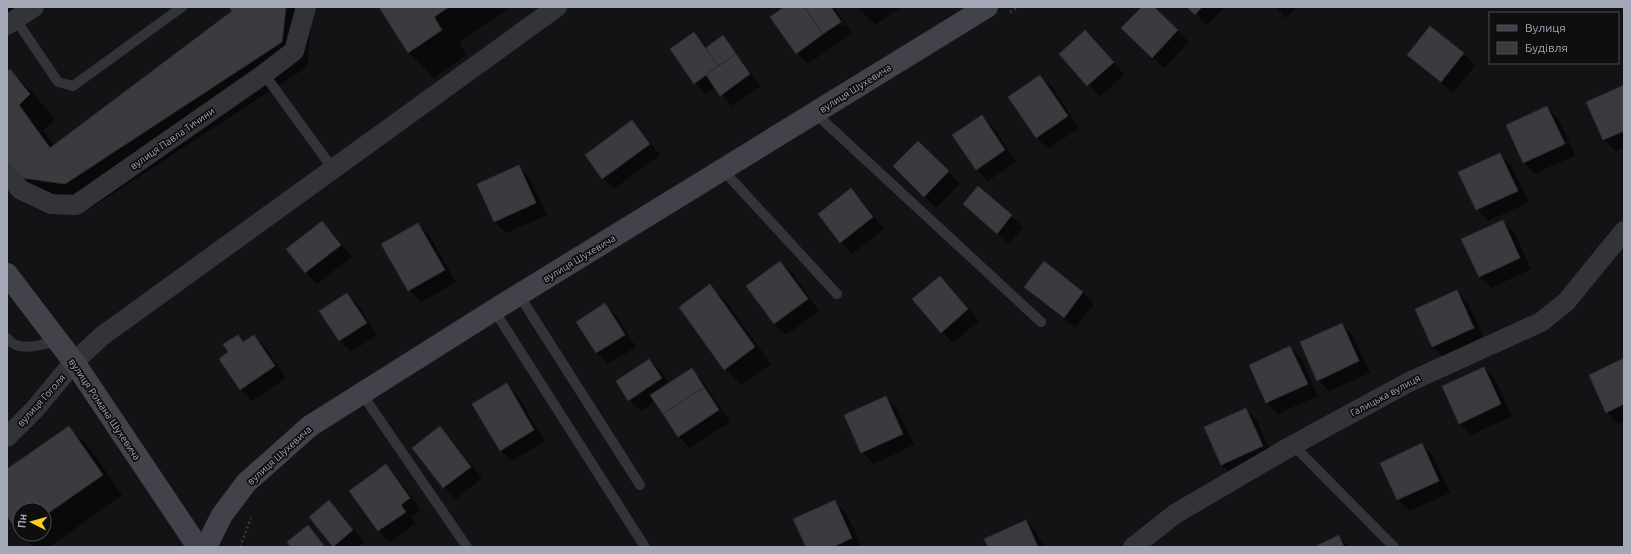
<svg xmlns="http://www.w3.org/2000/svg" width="1631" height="554" font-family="Ubuntu,sans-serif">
	<rect width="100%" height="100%" fill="#131214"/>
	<path fill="#0007" d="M7,7H40L7,29Z
		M230,7H297L311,27L307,67L91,208L42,202L17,177L7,72L10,70L35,95L55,120L43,130L54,146L233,12Z
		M380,7H508L507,10L459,42L466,55L434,78L409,53Z
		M786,7H830L843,26L845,25L832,7H834L852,33L808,64L797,53Z
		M858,7H901L875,25Z
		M1143,7H1152L1189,42L1164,68L1134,40Z
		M1188,7H1225L1207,25Z
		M1275,7H1297L1286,18Z
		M1431,27L1464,54L1475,66L1453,93L1409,55Z
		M694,33L708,48L723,37L761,86L732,106L716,88L706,94L695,83Z
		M1096,43L1124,74L1100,97L1060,54Z
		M1040,76L1052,87L1079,128L1048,149L1037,138L1009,97Z
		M1624,86V147L1616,151L1604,140L1587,103Z
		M1547,107L1558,118L1569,141L1527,160V162L1569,142L1575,155L1535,174L1524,163Z
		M982,116L993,127L1016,162L988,181L977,170L953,135Z
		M632,121L643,133L660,155L614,189L603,178Z
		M918,142L960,183L936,208L894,166Z
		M1500,154L1511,165L1529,202L1488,221L1477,209Z
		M518,166L530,178L547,215L506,233L495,222Z
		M978,187L1023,227L1009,244L964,204Z
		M851,190L862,201L884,229L852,254L841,242L819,214Z
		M1503,221L1514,232L1531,269L1491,288L1479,276Z
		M322,222L333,234L352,257L317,284L306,272Z
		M418,224L429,235L456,282L421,302L409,290L383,244Z
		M780,262L792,273L819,311L786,335L774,324L747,286Z
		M1044,263L1083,292L1094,304L1075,328L1037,298L1026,287Z
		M940,277L979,321L953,343L942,332Z
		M710,286L726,302L771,364L741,385L725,369Z
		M1456,291L1468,303L1485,340L1444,358L1433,347L1416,310Z
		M347,294L359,306L377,335L351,352L340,341L321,311Z
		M605,304L616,316L636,347L608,364L597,353L577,322Z
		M1342,324L1353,336L1370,373L1329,391L1318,380Z
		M238,336L245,342L254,336L265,347L286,378L252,401L240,389L230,352Z
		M1290,347L1302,359L1318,396L1278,414L1267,403L1250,366Z
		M1624,359V421L1618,424L1607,412Z
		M649,360L661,371L669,384L692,370L703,381L730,422L690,448L679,437L655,401L641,411L629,400Z
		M1484,368L1495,379L1512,416L1471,435L1460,423Z
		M507,385L518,396L545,442L512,461L500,450Z
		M886,397L897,408L914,445L874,464L862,452L845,415Z
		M1246,409L1257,421L1274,458L1234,476L1222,465L1205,428Z
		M68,427L89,447L122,495L49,547H34L21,534H44V510H20V533L7,514V471Z
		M440,428L451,439L482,478L456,499L444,487L414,448Z
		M1422,444L1433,456L1450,493L1410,511L1398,500L1381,463Z
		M386,466L397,477L421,510L411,517L416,523L390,542L379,531L351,491Z
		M329,501L340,513L364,542L358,547H334L310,517Z
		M835,501L846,513L862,547H807Z
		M1026,521L1037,533L1044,547H989Z
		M308,527L319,538L326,547H293Z
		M1339,536L1349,547H1316Z"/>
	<path fill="#3a3a3f" stroke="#2d2c31" d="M229,7H286L282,42L65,184L16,177L7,166V71L10,69L30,94L19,105L50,148L232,11Z
		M379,7H449L434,17L442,30L408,53Z
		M784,7H804L823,34L796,54L770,17Z
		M804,7H831L841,22L823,34Z
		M1142,7H1154L1178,30L1152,58L1121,28Z
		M1187,7H1202L1195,15Z
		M1430,26L1464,53L1441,82L1407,55Z
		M1085,30L1114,62L1087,86L1059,54Z
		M694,32L718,66L694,84L670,49Z
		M723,35L736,54L718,66L706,48Z
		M736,54L750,74L720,96L706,75Z
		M1040,75L1068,116L1036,138L1008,97Z
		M1624,85V131L1603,140L1586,102Z
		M1547,106L1565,144L1523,163L1506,125Z
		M982,115L1005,150L976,170L952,135Z
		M632,120L650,144L602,179L585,155Z
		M918,141L949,171L924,197L893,166Z
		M1500,153L1518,191L1476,210L1458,172Z
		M519,165L536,203L494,222L477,184Z
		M978,186L1012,215L997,234L963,204Z
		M851,188L873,217L840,243L818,214Z
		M1503,220L1520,258L1479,277L1461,239Z
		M322,221L341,245L305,273L286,249Z
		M418,223L445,270L408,291L381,244Z
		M780,261L808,299L774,324L746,286Z
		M1044,261L1083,292L1064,318L1024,287Z
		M940,276L968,309L941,333L912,299Z
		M710,284L755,347L724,370L679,307Z
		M1457,290L1474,328L1432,347L1415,309Z
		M347,293L367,323L339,341L319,311Z
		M605,303L625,335L596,353L576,322Z
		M1342,323L1359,361L1317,381L1300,342Z
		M238,335L243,342L254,335L275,366L240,390L219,359L228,352L223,344Z
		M1290,346L1308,384L1266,403L1249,365Z
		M1624,358V404L1606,413L1589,375Z
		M649,359L662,378L628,401L616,381Z
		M1484,367L1501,404L1459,424L1442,386Z
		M692,368L704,387L663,414L650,395Z
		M507,383L534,430L500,451L472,404Z
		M704,387L719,410L678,437L663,414Z
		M886,396L903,434L861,453L844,415Z
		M1246,408L1263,446L1221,465L1204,427Z
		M69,426L103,475L44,516V510H20L19,534L7,516V469Z
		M440,426L471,467L443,488L412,448Z
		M1422,443L1439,481L1397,500L1380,463Z
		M386,464L410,498L401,505L406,512L378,531L349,491Z
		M329,500L353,530L333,547L309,517Z
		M835,500L852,538L833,547H806L793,519Z
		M1026,520L1038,547H988L984,539Z
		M308,525L325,547H291L287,542Z
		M1339,535L1344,547H1314Z"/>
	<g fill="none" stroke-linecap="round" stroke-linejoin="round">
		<path stroke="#393a41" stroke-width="2.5" stroke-dasharray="2 3" stroke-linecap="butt" d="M1010,12L1019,7
			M240,547L251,518"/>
		<path stroke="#33343a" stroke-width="10" d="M16,20L58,82L73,86L182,7
			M264,74L333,169
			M815,113L1041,322
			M723,170L837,294
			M519,295L640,485
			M494,310L645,547
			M7,338C19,354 42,344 58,341
			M362,394L467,547
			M1293,445L1394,547"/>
		<path stroke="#33343a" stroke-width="20" d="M7,25L34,7
			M7,174L21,190L51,204L76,205L264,74L294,51L306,7
			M7,437L35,409L74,362L102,336L557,7
			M1133,547L1175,514L1293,445L1409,382L1541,322L1566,302L1624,231"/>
		<path stroke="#41424a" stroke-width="22" d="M7,274L74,362L198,547
			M206,547L222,515L246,483L310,426L494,310L987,7"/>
	</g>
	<g text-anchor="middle" stroke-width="3.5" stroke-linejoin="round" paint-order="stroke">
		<g font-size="10" fill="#a3a7b6" stroke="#0e0e0f">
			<text transform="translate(855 88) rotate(-32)" y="4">вулиця Шухевича</text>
			<text transform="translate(172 138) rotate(-35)" y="4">вулиця Павла Тичини</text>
			<text transform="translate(579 258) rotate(-31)" y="4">вулиця Шухевича</text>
			<text transform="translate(1385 395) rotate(-28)" y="4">Галицька вулиця</text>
			<text transform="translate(41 400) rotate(-48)" y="4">вулиця Гоголя</text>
			<text transform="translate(105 409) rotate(56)" y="4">вулиця Романа Шухевича</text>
			<text transform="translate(279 455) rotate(-42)" y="4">вулиця Шухевича</text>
		</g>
	</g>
	<rect width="1631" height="554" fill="none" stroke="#a3a7b6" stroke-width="16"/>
	<rect x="1489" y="12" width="130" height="52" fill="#0e0e0f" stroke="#4a4b52"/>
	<rect x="1497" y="25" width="20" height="6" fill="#41424a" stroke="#4a4b52"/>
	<text x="1525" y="32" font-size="12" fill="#a3a7b6">Вулиця</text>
	<rect x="1497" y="42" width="20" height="12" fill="#3a3a3f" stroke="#4a4b52"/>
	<text x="1525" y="52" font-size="12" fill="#a3a7b6">Будівля</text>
	<g transform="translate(32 522) rotate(276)"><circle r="19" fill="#0e0e0f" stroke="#4a4b52"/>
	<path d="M0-3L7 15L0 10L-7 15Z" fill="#ffcd20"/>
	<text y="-6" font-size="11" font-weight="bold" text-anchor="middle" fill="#a3a7b6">Пн</text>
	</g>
</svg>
